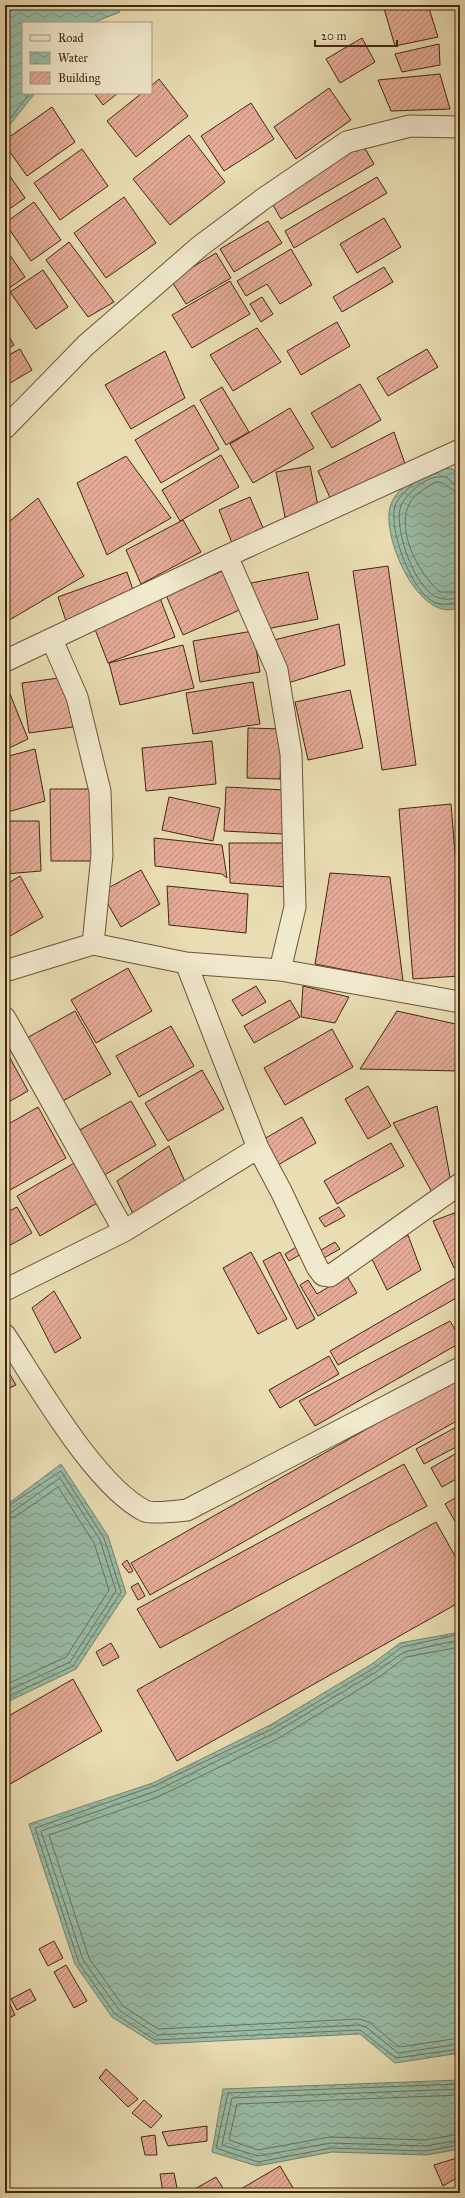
<svg xmlns="http://www.w3.org/2000/svg" width="465" height="2198" font-family="'IM FELL Great Primer',serif">
	<defs>
		<pattern id="water-waves" width="16" height="10" patternUnits="userSpaceOnUse"><rect width="16" height="10" fill="#98bda8"/><path d="M0 5q4-4 8 0t8 0" fill="none" stroke="#7e9987"/></pattern>
		<pattern id="building-hatch" width="6" height="6" patternUnits="userSpaceOnUse"><rect width="6" height="6" fill="#e5ab98"/><path d="M-1 1l2-2M0 6l6-6M5 7l2-2" fill="none" stroke="#bb8b7a"/></pattern>
	</defs>
	<rect width="100%" height="100%" fill="#e9ddb3"/>
	<filter id="stains"><feTurbulence type="fractalNoise" baseFrequency=".005" numOctaves="4"/><feColorMatrix values="0 0 0 0 .2 0 0 0 0 .09 0 0 0 0 .02 0 0 0 .5 -.17"/></filter>
	<radialGradient id="worn" r=".72"><stop offset=".6" stop-color="#630" stop-opacity="0"/><stop offset="1" stop-color="#630" stop-opacity=".3"/></radialGradient>
	<path fill="url(#water-waves)" stroke="#77816a" d="M5,5H114L120,12L92,23H23V93H35L5,131Z
		M431,467L453,469L460,479V607C420,627 379,534 391,504C397,488 418,476 431,467Z
		M61,1464L108,1536L126,1593L76,1669L5,1703V1506Z
		M460,1630V2053L395,2063L360,2034L155,2044L112,2017L75,1964L29,1824L153,1783L272,1724L372,1664L400,1643L455,1633Z
		M460,2080V2149L426,2155L332,2152L257,2166L212,2152L223,2089Z"/>
	<g fill="none" stroke-linecap="round" stroke-linejoin="round">
		<path stroke="#6e725b" stroke-width="1" d="M5,125L30,93
			M412,485C407,489 397,499 395,506C388,529 412,595 436,603C444,605 452,604 460,603
			M460,486L453,484L447,477C434,476 430,478 419,485C413,490 401,501 400,509C395,531 415,591 439,598C446,600 453,599 460,598
			M460,492C450,492 446,481 436,482C431,483 425,489 420,492C387,515 416,572 440,592H460
			M5,1508L61,1471L104,1538L121,1592L73,1666L5,1698
			M5,1513L12,1512L60,1478L100,1540L116,1591L70,1662L5,1692
			M5,1519L15,1517L58,1487L94,1543L109,1590L66,1657L5,1685
			M460,1634L402,1647L374,1668L274,1728L154,1786L35,1828L79,1963L115,2014L155,2040L360,2030L396,2058L460,2049
			M460,1640L404,1652L376,1672L276,1732L156,1791L41,1831L83,1960L119,2010L157,2035L360,2025L366,2027L398,2053L460,2044
			M460,1647L406,1657L379,1677L279,1738L158,1797L49,1835L89,1958L123,2006L158,2029L359,2019L369,2022L399,2047L460,2038
			M460,2084L228,2093L216,2148L258,2162L331,2148L425,2151L460,2145
			M460,2089L232,2098L222,2145L258,2156L331,2143L425,2146L460,2140
			M460,2095L237,2104L229,2140L258,2150L330,2137L425,2140L460,2134"/>
	</g>
	<path fill="url(#building-hatch)" stroke="#45260e" d="M383,5H428L438,37L395,46Z
		M362,38L375,62L340,83L326,59Z
		M439,44L440,65L402,72L395,54Z
		M440,74L450,109L391,111L378,80Z
		M159,79L188,116L136,157L107,121L142,93H151V86Z
		M329,88L351,120L296,159L274,127Z
		M94,93H118L103,105Z
		M251,103L274,139L224,171L201,136Z
		M52,107L75,142L27,176L5,145V140Z
		M189,135L225,182L170,225L133,179Z
		M363,145L374,164L281,219L270,200Z
		M82,149L108,186L60,220L34,183Z
		M5,169L25,198L5,212Z
		M377,177L387,193L294,248L285,231Z
		M124,197L156,243L106,278L74,233Z
		M34,202L61,240L31,261L5,223Z
		M384,218L401,247L357,273L340,244Z
		M268,221L282,243L234,272L220,249Z
		M69,242L114,302L88,317L46,260Z
		M5,248L25,277L5,291Z
		M291,249L312,285L280,304L267,284L246,296L237,281Z
		M216,253L231,278L186,304L171,280Z
		M384,267L393,282L342,312L333,297Z
		M43,270L68,307L36,329L10,292Z
		M230,281L250,314L192,348L172,315Z
		M262,297L273,314L261,322L250,304Z
		M337,322L350,346L301,375L287,351Z
		M257,328L281,362L233,391L210,355Z
		M5,330L14,345L5,350Z
		M20,349L32,370L5,386V357Z
		M427,349L438,367L388,396L377,378Z
		M165,351L185,398L131,429L105,385Z
		M360,384L381,420L332,448L311,413Z
		M222,387L249,432L226,445L200,400Z
		M194,405L219,449L161,483L135,440Z
		M290,408L314,448L253,483L230,444Z
		M394,432L405,464L331,500L318,471Z
		M221,455L239,487L180,521L162,490Z
		M126,456L171,518L107,555L77,483Z
		M310,466L319,511L285,517L276,472Z
		M250,497L266,535L234,548L219,510Z
		M38,498L84,576L6,622L5,525Z
		M183,520L201,552L141,584L126,550Z
		M388,566L416,765L382,770L353,571Z
		M227,569L244,608L183,635L166,595Z
		M127,572L135,596L66,621L58,597Z
		M308,572L318,619L261,630L251,583Z
		M160,598L175,637L108,663L93,624Z
		M339,624L345,665L285,684L274,640Z
		M253,631L260,672L200,682L193,641Z
		M183,645L194,688L120,705L109,663Z
		M66,677L73,727L29,733L22,683Z
		M253,682L260,724L193,734L186,693Z
		M350,690L363,748L308,760L295,702Z
		M10,694L28,739L5,750V696Z
		M248,728L282,729L280,779L247,778Z
		M212,741L216,784L146,791L142,748Z
		M35,749L45,801L8,812L5,803V757Z
		M226,787L285,790L283,834L224,831Z
		M50,789H94V861H51Z
		M169,797L220,808L213,841L162,830Z
		M451,804L460,914V976L413,979L399,809Z
		M5,821H39L41,871L5,874Z
		M154,838L222,845L227,878L222,874L155,866Z
		M229,843H286L287,887L230,883Z
		M141,870L160,904L121,927L101,892Z
		M330,873L390,877L403,981L315,964Z
		M20,876L43,917L5,939V885Z
		M167,886L248,894L246,933L169,925Z
		M128,968L152,1011L96,1043L71,1000Z
		M256,986L266,1002L242,1016L232,1000Z
		M303,986L349,997L335,1023L301,1017Z
		M290,1000L300,1017L254,1043L244,1026Z
		M75,1011L111,1074L61,1102L25,1039Z
		M397,1011L460,1025V1071L360,1069Z
		M171,1026L194,1066L139,1097L116,1056Z
		M332,1029L353,1067L285,1105L264,1068Z
		M5,1049L28,1091L5,1104Z
		M202,1070L224,1109L168,1141L145,1103Z
		M368,1086L391,1126L368,1139L345,1099Z
		M131,1101L156,1145L101,1177L76,1132Z
		M437,1106L451,1183L433,1194L393,1123Z
		M38,1107L66,1158L5,1193V1126Z
		M302,1117L316,1143L278,1165L264,1139Z
		M391,1143L404,1166L337,1204L324,1181Z
		M169,1146L186,1184L135,1218L117,1181Z
		M76,1162L99,1202L40,1236L17,1196Z
		M17,1207L32,1233L5,1248V1213Z
		M339,1207L345,1216L325,1227L319,1218Z
		M457,1212L460,1225V1267L454,1268L433,1221Z
		M408,1235L421,1270L387,1290L370,1255Z
		M335,1242L340,1249L320,1260L316,1253Z
		M298,1246L303,1253L289,1261L285,1254Z
		M251,1252L287,1319L258,1334L223,1268Z
		M280,1252L315,1319L297,1329L263,1261Z
		M457,1272H460V1296L338,1365L330,1351L457,1277Z
		M347,1276L357,1293L318,1316L300,1285L308,1280L317,1294Z
		M54,1291L81,1338L55,1353L32,1308Z
		M450,1321L460,1338V1343L315,1426L299,1401Z
		M329,1356L339,1374L280,1408L269,1390Z
		M5,1366L16,1385L5,1390Z
		M460,1376V1419L150,1595L131,1563Z
		M460,1425V1445L424,1464L416,1449Z
		M460,1451V1477L442,1487L431,1468Z
		M404,1464L427,1506L160,1648L137,1609Z
		M460,1495V1530L445,1504Z
		M436,1522L460,1565V1602L177,1761L137,1690Z
		M127,1560L133,1571L129,1573L122,1564Z
		M138,1583L145,1596L138,1600L131,1587Z
		M111,1643L119,1657L103,1666L96,1652Z
		M73,1679L102,1731L5,1787V1718Z
		M54,1941L63,1958L48,1966L39,1949Z
		M66,1965L87,2001L74,2008L54,1972Z
		M30,1989L36,2000L17,2010L11,1999Z
		M6,1996L15,2015L5,2020V1997Z
		M106,2069L138,2099L128,2107L99,2078Z
		M144,2100L162,2116L151,2128L132,2113Z
		M207,2126V2141L168,2146L162,2132Z
		M155,2135L157,2155H145L141,2137Z
		M460,2157V2176L443,2186L434,2165Z
		M280,2166L296,2193H234Z
		M174,2173L178,2193H163L160,2174Z
		M216,2177L226,2193H188Z"/>
	<g fill="none" stroke-linecap="round" stroke-linejoin="round">
		<defs>
			<path id="street" d="M5,428L86,345L199,247L263,199L347,142L410,126L460,127
				M227,556L277,670L291,754L295,907L280,970
				M52,640L77,697L100,791L102,855L93,944
				M5,661L227,556L460,450
				M5,971L93,944L186,963
				M5,1018L124,1231
				M258,1148L186,963L280,970L460,1002
				M5,1290L124,1231L258,1148L281,1191L317,1267L323,1275L330,1276L460,1184
				M5,1335C37,1383 95,1486 145,1511C152,1514 178,1511 187,1510L460,1368"/>
		</defs>
		<use href="#street" stroke="#6e5437" stroke-width="23"/>
		<use href="#street" stroke="#f1e9ce" stroke-width="21"/>
	</g>
	<rect width="465" height="2198" fill="none" stroke="#e9ddb3" stroke-width="20"/>
	<rect x="6" y="6" width="453" height="2186" fill="none" stroke="#45260e" stroke-width="2"/>
	<rect x="10" y="10" width="445" height="2178" fill="none" stroke="#45260e"/>
	<rect x="22" y="22" width="130" height="72" fill="#f1e9ce" stroke="#ac9b81"/>
	<rect x="30" y="35" width="20" height="6" fill="#f1e9ce" stroke="#ac9b81"/>
	<text x="58" y="42" font-size="12" fill="#45260e">Road</text>
	<rect x="30" y="52" width="20" height="12" fill="url(#water-waves)" stroke="#ac9b81"/>
	<text x="58" y="62" font-size="12" fill="#45260e">Water</text>
	<rect x="30" y="72" width="20" height="12" fill="url(#building-hatch)" stroke="#ac9b81"/>
	<text x="58" y="82" font-size="12" fill="#45260e">Building</text>
	<path d="M315 40v6h82v-6" fill="none" stroke="#45260e" stroke-width="2"/>
	<text x="321" y="40" font-size="12" fill="#45260e" stroke="#f1e9ce" stroke-width="3" paint-order="stroke">20 m</text>
	<rect width="100%" height="100%" filter="url(#stains)"/>
	<rect width="100%" height="100%" fill="url(#worn)"/>
</svg>
